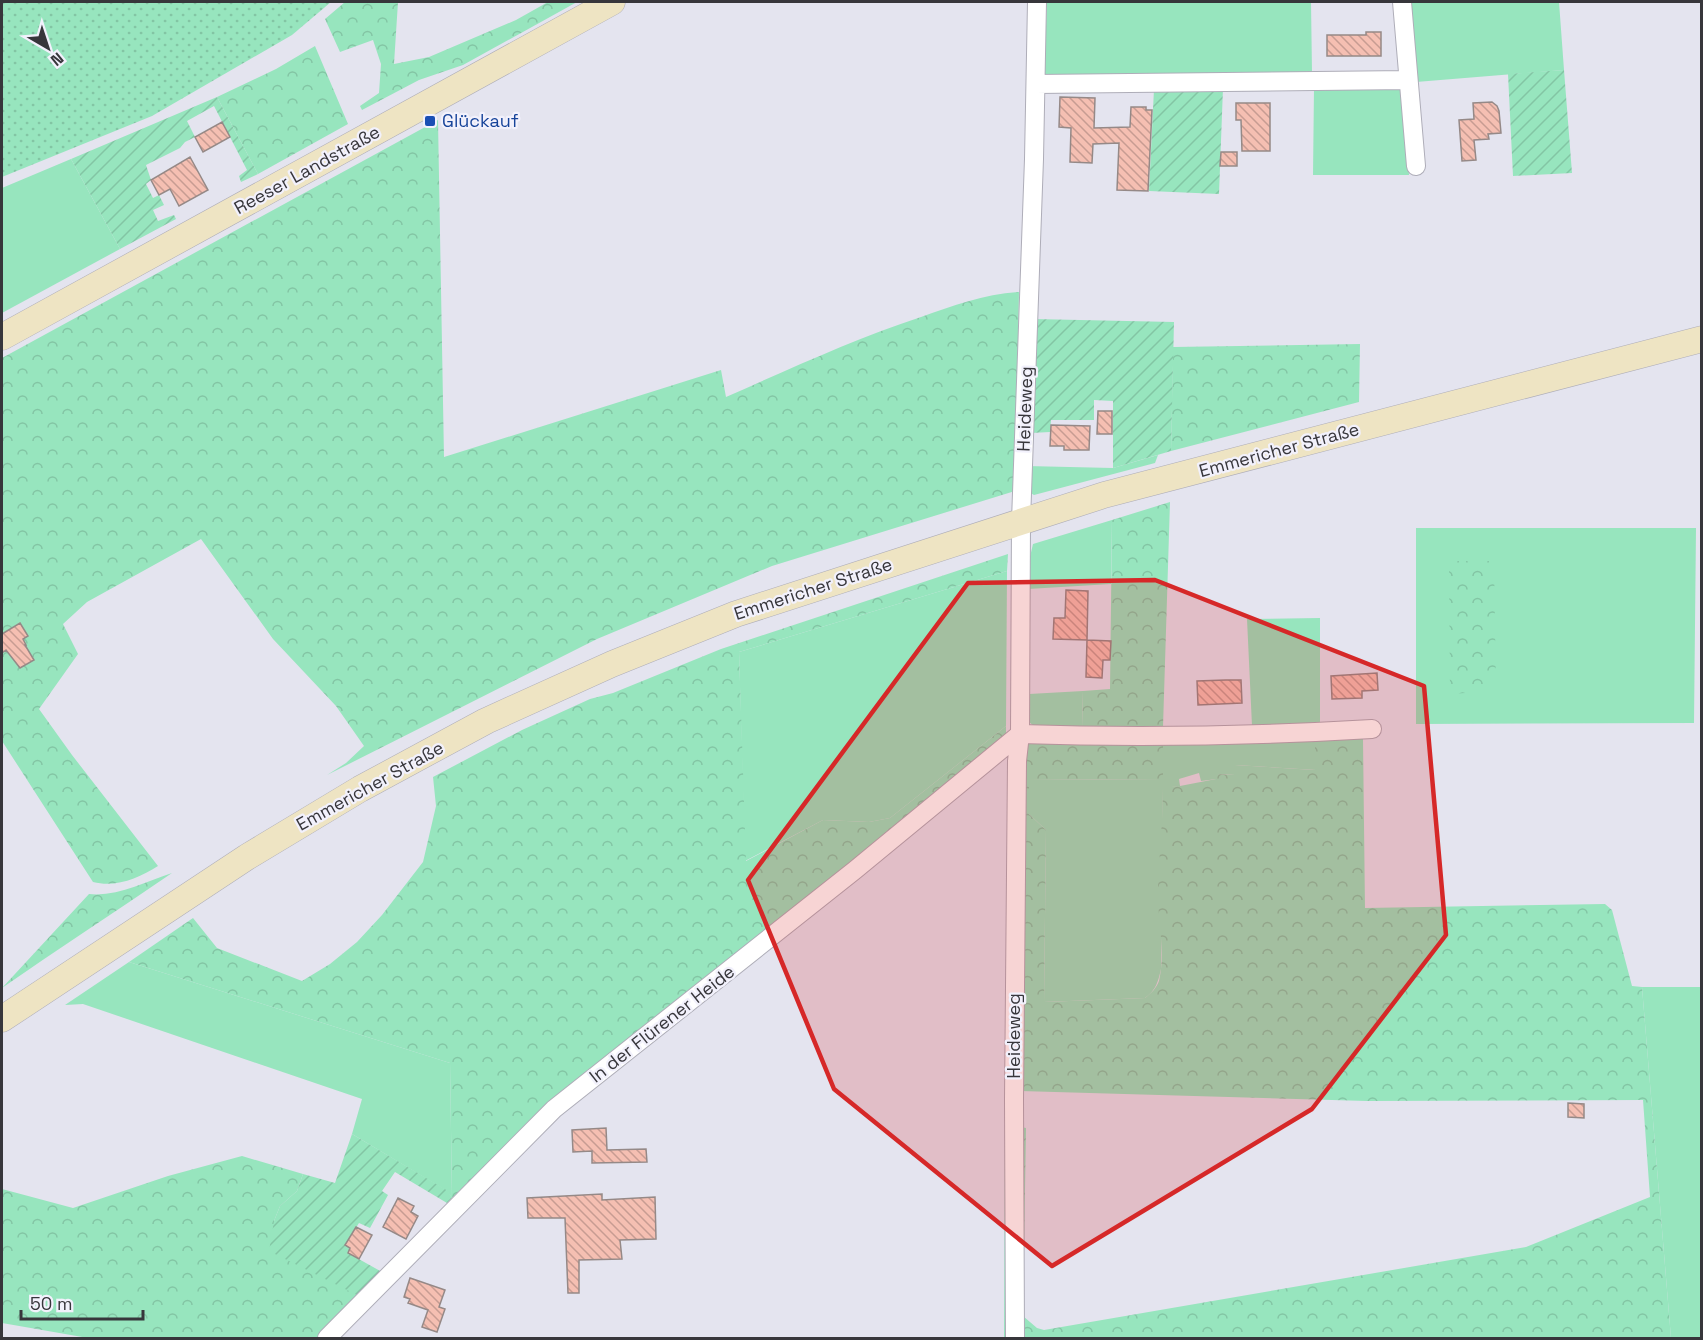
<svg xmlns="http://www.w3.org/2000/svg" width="1703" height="1340" font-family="'Space Grotesk',sans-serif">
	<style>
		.grass { fill: #97e5be }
		.forest { fill: url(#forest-crowns) }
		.park { fill: url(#park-dots) }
		.garden { fill: url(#garden-furrows) }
		.building { fill: url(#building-back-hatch); stroke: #958987; stroke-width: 1.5 }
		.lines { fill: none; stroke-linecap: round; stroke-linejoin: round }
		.street-casing { stroke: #aeadb8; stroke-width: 20 }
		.secondary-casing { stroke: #aeadb8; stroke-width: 27 }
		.street { stroke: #fff; stroke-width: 18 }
		.secondary { stroke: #eee4c3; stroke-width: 26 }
		.marked { fill: #d62828; fill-opacity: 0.2; stroke: #d62828; stroke-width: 4.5; stroke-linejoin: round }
		.transit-dot { fill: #1a4fb4; stroke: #f2f1fc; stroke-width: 2 }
		.labels { text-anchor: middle; stroke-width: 4.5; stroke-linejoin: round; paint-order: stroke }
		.transit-label { font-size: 18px; fill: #164399; stroke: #f2f1fc; text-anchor: start }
		.street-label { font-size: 18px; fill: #37363b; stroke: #f2f1fc }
	</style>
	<defs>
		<pattern id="forest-crowns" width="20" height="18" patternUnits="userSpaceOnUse" patternTransform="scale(1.5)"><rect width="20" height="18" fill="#97e5be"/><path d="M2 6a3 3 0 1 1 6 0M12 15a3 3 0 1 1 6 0" fill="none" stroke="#83c5a4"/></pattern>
		<pattern id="park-dots" width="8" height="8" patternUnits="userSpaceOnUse" patternTransform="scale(1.5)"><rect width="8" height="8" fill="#97e5be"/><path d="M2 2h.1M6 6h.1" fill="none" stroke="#83c5a4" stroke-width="1.8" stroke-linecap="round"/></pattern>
		<pattern id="garden-furrows" width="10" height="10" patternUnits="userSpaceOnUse" patternTransform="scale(1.5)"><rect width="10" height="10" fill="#97e5be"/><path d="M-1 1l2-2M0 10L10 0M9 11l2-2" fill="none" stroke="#83c5a4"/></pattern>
		<pattern id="building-back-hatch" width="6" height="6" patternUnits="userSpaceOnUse" patternTransform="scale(1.5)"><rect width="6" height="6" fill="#f5bfb2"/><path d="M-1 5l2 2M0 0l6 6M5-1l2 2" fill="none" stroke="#c79c92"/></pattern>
	</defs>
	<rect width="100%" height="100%" fill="#e4e4ef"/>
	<!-- grass -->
	<path class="grass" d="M 1047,2 L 1311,2 L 1312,73 L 1044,76 Z
		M 1410,2 L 1559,2 L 1564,70 L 1416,82 Z
		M 1398,87 L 1403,91 L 1409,175 L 1313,175 L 1314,88 Z
		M 71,159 L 120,249 L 2,313 L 2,188 Z
		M 1158,455 L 1155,463 L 1034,495 L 1029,492 L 1026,466 L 1113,468 Z
		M 1112,520 L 1111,584 L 1028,589 L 1029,561 L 1033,544 Z
		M 1416,528 L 1696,528 L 1694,723 L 1416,724 Z
		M 1007,571 L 1006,726 L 890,818 L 869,822 L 823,820 L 745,861 L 739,652 Z
		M 1320,618 L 1320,725 L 1252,726 L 1247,619 Z
		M 1083,691 L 1082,727 L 1035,727 L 1029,722 L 1029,694 Z
		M 1315,739 L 1316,770 L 1235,765 L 1235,775 L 1217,774 L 1217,779 L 1201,781 L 1199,773 L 1179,779 L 1180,786 L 1163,788 L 1161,969 C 1158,982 1156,990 1145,998 L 1044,1002 L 1046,830 L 1029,814 L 1029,780 L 1163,779 L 1163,742 Z
		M 129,962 L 450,1063 L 452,1198 L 447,1191 L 352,1134 L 362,1099 L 83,1004 L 65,1005 Z
		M 1642,987 L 1701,987 L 1701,1338 L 1671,1338 Z"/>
	<!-- forest -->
	<path class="forest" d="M 345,2 L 398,2 L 394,64 L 429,57 L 516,20 L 548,2 L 577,2 L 463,65 L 419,80 L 362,110 L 360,106 L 379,93 L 381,64 L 373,40 L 340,52 L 325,19 Z
		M 315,46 L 348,124 L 258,174 L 217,97 L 276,69 Z
		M 438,120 L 444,457 L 721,370 L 726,397 C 790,369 854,339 921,317 C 953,306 984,294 1019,292 L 1015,491 L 772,566 L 597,639 L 327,775 L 346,763 L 364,746 L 336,706 L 273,639 L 201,539 L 87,602 L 63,624 L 78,654 L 39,709 L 72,755 L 158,866 C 139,878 116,888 93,882 L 2,741 L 2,358 Z
		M 1360,344 L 1359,402 L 1171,451 L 1173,347 Z
		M 1170,502 L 1163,727 L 1082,727 L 1083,691 L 1110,689 L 1112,520 Z
		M 1008,554 L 1007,571 L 739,652 L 746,861 L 823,820 L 869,822 L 890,818 L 1006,726 L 1006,739 L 553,1099 L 452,1198 L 450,1063 L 129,962 L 193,918 L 217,948 L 302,981 L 330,964 L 357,942 L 382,915 L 423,862 L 436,806 L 433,777 L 522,730 L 590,699 L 613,693 L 721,649 Z
		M 1449,561 L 1494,561 L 1496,691 L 1450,694 Z
		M 1315,739 L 1363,739 L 1365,908 L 1605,904 L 1612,910 L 1632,986 L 1642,987 L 1671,1338 L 1004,1338 L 1005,1124 L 1026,1128 L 1023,1316 L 1037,1328 L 1044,1330 L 1526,1247 L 1650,1197 L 1643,1100 L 1367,1101 L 1020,1091 L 1023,747 L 1029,740 L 1163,742 L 1163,779 L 1029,780 L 1029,814 L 1046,830 L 1044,1002 L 1145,998 C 1151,993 1156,989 1159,981 C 1166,950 1157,919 1158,889 C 1159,855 1163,821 1163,787 L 1180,786 L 1216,779 L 1217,774 L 1234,775 L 1235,765 L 1315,770 Z
		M 172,873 C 115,912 58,949 2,988 L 89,894 C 117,897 145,882 172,873 Z
		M 242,1156 L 303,1174 L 297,1191 L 280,1206 L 274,1221 L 359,1296 L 317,1338 L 88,1338 L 2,1323 L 2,1189 L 73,1208 L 168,1176 Z"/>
	<!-- park -->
	<path class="park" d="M 2,2 L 331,2 L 292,35 L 152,116 L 2,177 Z"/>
	<!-- garden -->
	<path class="garden" d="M 1564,70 L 1572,173 L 1513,176 L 1508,74 Z
		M 1223,88 L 1219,194 L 1149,191 L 1154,89 Z
		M 217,97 L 258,174 L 241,182 L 239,176 L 247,170 L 214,106 L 187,121 L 195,137 L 185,142 L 180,148 L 146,165 L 151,180 L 146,184 L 153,198 L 159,195 L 164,205 L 153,210 L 158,221 L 174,215 L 176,219 L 120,249 L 71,159 Z
		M 1033,319 L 1174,322 L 1171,451 L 1113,468 L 1113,401 L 1094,400 L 1094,420 L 1051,420 L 1050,432 L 1031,433 Z
		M 352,1134 L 448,1191 L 452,1198 L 447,1203 L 395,1172 L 382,1191 L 388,1195 L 370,1228 L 359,1223 L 345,1245 L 350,1248 L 348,1253 L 382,1272 L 359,1296 L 269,1251 L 274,1221 L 280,1206 L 297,1191 L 303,1174 L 335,1183 Z"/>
	<!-- building -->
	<path class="building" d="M 1366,32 L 1381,32 L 1381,56 L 1327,56 L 1327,35 L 1366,35 Z
		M 1060,97 L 1095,98 L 1094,128 L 1130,127 L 1131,107 L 1146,107 L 1146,110 L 1152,110 L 1148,191 L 1117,190 L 1119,143 L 1093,144 L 1092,163 L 1070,162 L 1071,128 L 1059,127 Z
		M 1492,102 L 1497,106 L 1499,111 L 1501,133 L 1488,134 L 1489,139 L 1474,140 L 1476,160 L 1462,161 L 1459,120 L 1474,119 L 1473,103 Z
		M 1236,103 L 1270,103 L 1270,151 L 1242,151 L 1241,120 L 1236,120 Z
		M 222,122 L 230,137 L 203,152 L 195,137 Z
		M 1221,152 L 1237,152 L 1237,166 L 1220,166 Z
		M 190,157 L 208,190 L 179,206 L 170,189 L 159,195 L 151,180 Z
		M 1098,411 L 1112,411 L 1112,434 L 1097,434 Z
		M 1051,425 L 1090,426 L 1089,450 L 1064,450 L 1064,446 L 1050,446 Z
		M 1066,590 L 1088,591 L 1087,640 L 1053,639 L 1054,618 L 1065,618 Z
		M 20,623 L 28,636 L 23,639 L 26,645 L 25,645 L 34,660 L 20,668 L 6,650 L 2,653 L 2,634 Z
		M 1087,640 L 1111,641 L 1110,660 L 1103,660 L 1102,678 L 1086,677 Z
		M 1377,673 L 1378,690 L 1362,691 L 1362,698 L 1332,699 L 1331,676 Z
		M 1226,680 L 1241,680 L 1242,703 L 1198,705 L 1197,681 Z
		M 1568,1103 L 1584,1104 L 1584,1118 L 1568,1117 Z
		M 606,1128 L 607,1150 L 646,1149 L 647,1162 L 592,1163 L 592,1151 L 573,1152 L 572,1130 Z
		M 602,1194 L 602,1200 L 655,1197 L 656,1239 L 620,1240 L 622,1259 L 579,1260 L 579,1293 L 568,1293 L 565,1218 L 528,1218 L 527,1198 Z
		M 398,1198 L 414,1206 L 411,1212 L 418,1216 L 406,1239 L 383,1227 Z
		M 356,1227 L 372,1235 L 359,1259 L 348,1253 L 350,1248 L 345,1245 Z
		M 410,1278 L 445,1290 L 439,1307 L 445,1309 L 437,1332 L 422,1327 L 428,1310 L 408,1303 L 410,1299 L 404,1297 Z"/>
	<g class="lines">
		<!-- street casing -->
		<g class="street-casing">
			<path id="street" d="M 1402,2 L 1416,166
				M 1036,84 L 1408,80
				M 327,1338 L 554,1109 L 855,870 L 1020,734 C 1138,738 1254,736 1372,729
				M 1015,1338 L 1014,1100 L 1017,761 L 1020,734 L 1021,521 L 1034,159 L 1037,2"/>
		</g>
		<!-- secondary casing -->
		<g class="secondary-casing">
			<path id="secondary" d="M 2,337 L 612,2
				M 2,1019 L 247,857 L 360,789 L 486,721 L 612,664 L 736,614 L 1104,495 L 1702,339"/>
		</g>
		<!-- street -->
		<use href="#street" class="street"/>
		<!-- secondary -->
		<use href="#secondary" class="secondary"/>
	</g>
	<!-- marked area -->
	<path class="marked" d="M 1155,580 L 1424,686 L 1446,935 L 1312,1109 L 1052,1266 L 834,1089 L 748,880 L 968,583 Z"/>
	<!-- markers -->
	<rect class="transit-dot" x="424" y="115" width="12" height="12" rx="3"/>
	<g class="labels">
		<!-- transit labels -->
		<g class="transit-label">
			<text x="442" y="127">Glückauf</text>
		</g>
		<!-- street labels -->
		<g class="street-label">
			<text transform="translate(307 170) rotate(-29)" y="6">Reeser Landstraße</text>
			<text transform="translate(1025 409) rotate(-88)" y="6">Heideweg</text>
			<text transform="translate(1279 450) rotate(-15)" y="6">Emmericher Straße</text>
			<text transform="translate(813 589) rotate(-18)" y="6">Emmericher Straße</text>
			<text transform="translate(370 786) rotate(-29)" y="6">Emmericher Straße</text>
			<text transform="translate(662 1024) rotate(-38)" y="6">In der Flürener Heide</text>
			<text transform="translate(1014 1036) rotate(-90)" y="6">Heideweg</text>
		</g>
	</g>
	<!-- border -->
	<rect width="1703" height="1340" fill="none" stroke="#37363b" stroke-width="6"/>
	<!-- north arrow -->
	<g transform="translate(48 48) rotate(141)" stroke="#f2f1fc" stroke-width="4.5" paint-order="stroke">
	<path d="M0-4.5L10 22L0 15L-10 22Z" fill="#37363b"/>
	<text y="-9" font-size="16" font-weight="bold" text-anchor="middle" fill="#37363b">N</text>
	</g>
	<!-- scale -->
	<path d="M21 1310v9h122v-9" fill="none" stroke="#37363b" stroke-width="3"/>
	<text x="30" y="1310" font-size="18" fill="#37363b" stroke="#f2f1fc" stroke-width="4.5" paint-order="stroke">50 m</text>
</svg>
